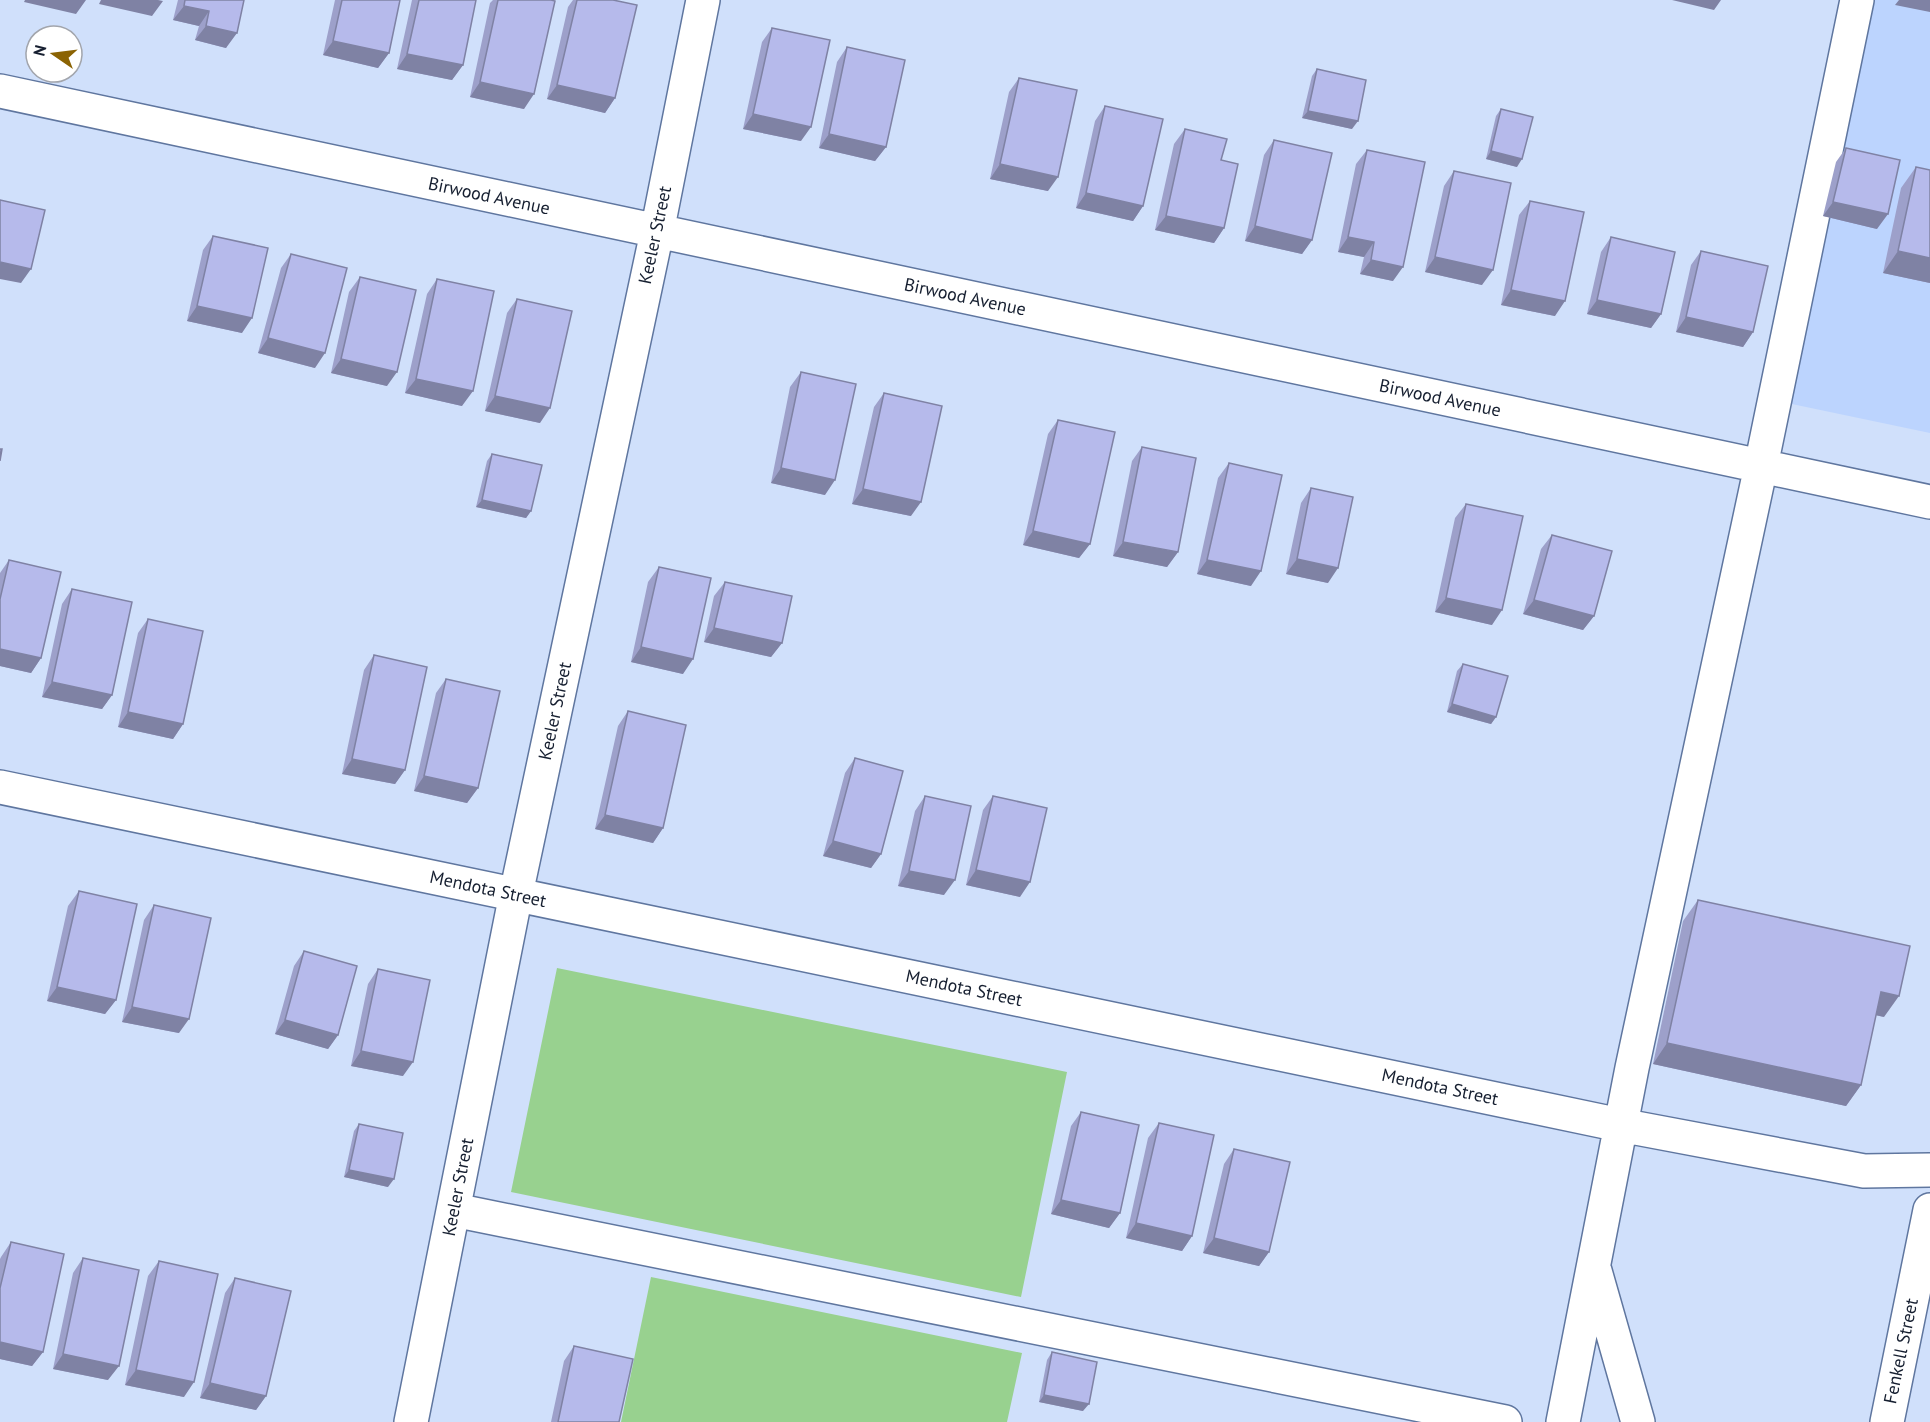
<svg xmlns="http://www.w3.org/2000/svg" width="1930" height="1422" font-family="'PT Sans',sans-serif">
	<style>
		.built { fill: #bcd4fe }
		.green { fill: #98d18f }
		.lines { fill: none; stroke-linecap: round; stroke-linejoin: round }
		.minor-casing { stroke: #5f769f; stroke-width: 36 }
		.minor { stroke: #fff; stroke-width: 33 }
		.wall { fill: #9da0ca }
		.shaded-wall { fill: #7f82a4 }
		.building { fill: #b6baeb; stroke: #7f82a4; stroke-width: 1.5 }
		.labels { text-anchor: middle; stroke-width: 4.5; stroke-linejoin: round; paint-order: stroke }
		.street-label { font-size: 18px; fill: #161f30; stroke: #fff }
	</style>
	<rect width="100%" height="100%" fill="#d0e0fb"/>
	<!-- built -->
	<path class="built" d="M 1870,0 L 1930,0 L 1930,433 L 1787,403 Z"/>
	<!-- green -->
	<path class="green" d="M 557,968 L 1067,1072 L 1021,1297 L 511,1192 Z
		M 651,1277 L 1022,1353 L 1007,1422 L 621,1422 Z"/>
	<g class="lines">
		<!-- minor casing -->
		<g class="minor-casing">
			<path id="minor" d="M 0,91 L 1930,502
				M 0,787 L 1620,1125 L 1864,1171 L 1930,1170
				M 454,1210 L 1505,1422
				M 1595,1271 L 1638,1422
				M 411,1422 L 516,894 L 657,232 L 703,0
				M 1563,1422 L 1632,1068 L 1761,466 L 1857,0
				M 1887,1422 L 1930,1210"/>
		</g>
		<!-- minor -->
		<use href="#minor" class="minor"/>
	</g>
	<!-- wall -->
	<path class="wall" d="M 178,0 L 244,0 L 226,48 L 195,40 L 199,26 L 173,20 Z
		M 335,0 L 400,0 L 389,53 L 378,68 L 323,55 Z
		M 412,0 L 476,0 L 463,65 L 452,80 L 397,69 Z
		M 493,0 L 551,0 L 524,109 L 470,97 L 490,3 Z
		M 573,0 L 613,0 L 615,98 L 605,113 L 547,99 L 568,7 Z
		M 772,28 L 801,141 L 743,129 L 762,42 Z
		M 847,47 L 886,147 L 875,161 L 819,148 L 837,62 Z
		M 1317,69 L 1352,129 L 1302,118 L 1312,76 Z
		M 1019,78 L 1048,191 L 990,179 L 1009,92 Z
		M 1105,106 L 1143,206 L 1133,221 L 1076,208 L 1095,121 Z
		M 1501,109 L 1517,167 L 1486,159 L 1496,116 Z
		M 1185,129 L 1221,160 L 1224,228 L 1214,243 L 1155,230 L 1174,144 Z
		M 1274,140 L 1312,240 L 1302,254 L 1245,241 L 1264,155 Z
		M 1846,148 L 1877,229 L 1823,216 L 1836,162 Z
		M 1367,150 L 1393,281 L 1360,274 L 1364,257 L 1338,252 L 1356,164 Z
		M 1916,167 L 1930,283 L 1883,273 L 1901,188 Z
		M 1454,171 L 1482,285 L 1425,272 L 1444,186 Z
		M 1530,201 L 1555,316 L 1501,305 L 1519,215 Z
		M 213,236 L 242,333 L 187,321 L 203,250 Z
		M 1611,237 L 1661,314 L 1651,328 L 1587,314 L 1601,252 Z
		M 1701,251 L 1753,332 L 1743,347 L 1676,332 L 1691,265 Z
		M 291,254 L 315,368 L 258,353 L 281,268 Z
		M 360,277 L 387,386 L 331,373 L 349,292 Z
		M 437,279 L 462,406 L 405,393 L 427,294 Z
		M 517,299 L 540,423 L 485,411 L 507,313 Z
		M 801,372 L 825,495 L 771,483 L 790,387 Z
		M 884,393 L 911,516 L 852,504 L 874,407 Z
		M 1058,420 L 1090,544 L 1079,558 L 1023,545 L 1048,434 Z
		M 1142,447 L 1178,552 L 1167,567 L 1113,556 L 1132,461 Z
		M 492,454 L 531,511 L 526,518 L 476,507 L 487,461 Z
		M 1229,463 L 1251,586 L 1197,574 L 1218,478 Z
		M 1311,488 L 1328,583 L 1286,574 L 1301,503 Z
		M 1466,504 L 1492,625 L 1435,612 L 1455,518 Z
		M 1552,535 L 1594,616 L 1583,630 L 1523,614 L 1541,549 Z
		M 9,560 L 41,658 L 31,673 L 0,666 L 0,573 Z
		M 659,567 L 683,674 L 631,662 L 648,582 Z
		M 725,582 L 782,643 L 771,657 L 704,642 L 714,596 Z
		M 72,589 L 112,695 L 102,709 L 42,697 L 62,604 Z
		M 148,619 L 183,724 L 173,739 L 118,727 L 138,633 Z
		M 374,655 L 405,770 L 395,784 L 342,774 L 364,670 Z
		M 1463,664 L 1496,717 L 1491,724 L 1447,712 L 1457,671 Z
		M 446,679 L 478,788 L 467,803 L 414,791 L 436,693 Z
		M 628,711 L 663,828 L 653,843 L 595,829 L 618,726 Z
		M 855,758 L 881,854 L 871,868 L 823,856 L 845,773 Z
		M 925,796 L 944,895 L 898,886 L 915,811 Z
		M 993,796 L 1020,897 L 966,885 L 983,810 Z
		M 79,891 L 116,1000 L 105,1014 L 47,1001 L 68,906 Z
		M 1698,900 L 1884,1017 L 1876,1015 L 1861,1085 L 1846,1106 L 1653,1064 L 1683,921 Z
		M 154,905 L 179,1033 L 122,1022 L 144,920 Z
		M 304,951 L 338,1035 L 328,1049 L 275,1034 L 294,966 Z
		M 378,969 L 403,1076 L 351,1066 L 368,984 Z
		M 1081,1112 L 1120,1213 L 1109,1228 L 1051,1214 L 1071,1126 Z
		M 1159,1123 L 1192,1236 L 1182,1251 L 1126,1238 L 1148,1138 Z
		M 359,1124 L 388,1187 L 344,1177 L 354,1131 Z
		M 1234,1149 L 1269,1252 L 1259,1266 L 1203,1253 L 1224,1164 Z
		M 11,1242 L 43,1352 L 32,1366 L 0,1359 L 0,1259 L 1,1257 Z
		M 83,1258 L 108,1380 L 53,1369 L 73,1273 Z
		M 159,1261 L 184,1397 L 125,1385 L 148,1276 Z
		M 235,1278 L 266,1396 L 256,1410 L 200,1398 L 225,1293 Z
		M 574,1346 L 619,1422 L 551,1422 L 564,1361 Z
		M 1052,1352 L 1083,1411 L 1039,1402 L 1047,1360 Z"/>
	<!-- shaded-wall -->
	<path class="shaded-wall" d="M 25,0 L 86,0 L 76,14 L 24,2 Z
		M 101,0 L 158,0 L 163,1 L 152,16 L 99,4 Z
		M 1672,0 L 1721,0 L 1714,10 Z
		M 1899,0 L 1930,0 L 1930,12 L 1895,5 Z
		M 184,6 L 209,11 L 199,26 L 173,20 Z
		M 206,26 L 237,33 L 226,48 L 195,40 Z
		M 333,41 L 389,53 L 378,68 L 323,55 Z
		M 407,54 L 463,65 L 452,80 L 397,69 Z
		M 480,82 L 534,94 L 524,109 L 470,97 Z
		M 557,85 L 615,98 L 605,113 L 547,99 Z
		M 1308,111 L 1358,121 L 1352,129 L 1302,118 Z
		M 753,114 L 811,127 L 801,141 L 743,129 Z
		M 829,134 L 886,147 L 875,161 L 819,148 Z
		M 1491,151 L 1522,159 L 1517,167 L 1486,159 Z
		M 1000,164 L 1058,177 L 1048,191 L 990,179 Z
		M 1086,193 L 1143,206 L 1133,221 L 1076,208 Z
		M 1833,202 L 1888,214 L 1877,229 L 1823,216 Z
		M 1166,216 L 1224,228 L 1214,243 L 1155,230 Z
		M 1255,226 L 1312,240 L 1302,254 L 1245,241 Z
		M 1348,237 L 1374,242 L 1364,257 L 1338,252 Z
		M 1898,251 L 1930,258 L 1930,283 L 1883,273 Z
		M 1435,257 L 1493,270 L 1482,285 L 1425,272 Z
		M 1371,260 L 1403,267 L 1393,281 L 1360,274 Z
		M 0,262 L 31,269 L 21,283 L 0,279 Z
		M 1511,290 L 1565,301 L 1555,316 L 1501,305 Z
		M 1597,300 L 1661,314 L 1651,328 L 1587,314 Z
		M 197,306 L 252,318 L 242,333 L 187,321 Z
		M 1686,317 L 1753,332 L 1743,347 L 1676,332 Z
		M 268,338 L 325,353 L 315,368 L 258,353 Z
		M 341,359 L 397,372 L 387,386 L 331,373 Z
		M 416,379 L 473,391 L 462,406 L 405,393 Z
		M 495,396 L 550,408 L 540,423 L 485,411 Z
		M 781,468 L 835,480 L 825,495 L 771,483 Z
		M 863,489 L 921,502 L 911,516 L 852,504 Z
		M 482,500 L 531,511 L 526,518 L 476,507 Z
		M 1033,531 L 1090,544 L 1079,558 L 1023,545 Z
		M 1123,542 L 1178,552 L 1167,567 L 1113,556 Z
		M 1297,559 L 1338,568 L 1328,583 L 1286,574 Z
		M 1207,560 L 1261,571 L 1251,586 L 1197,574 Z
		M 1446,598 L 1502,610 L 1492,625 L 1435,612 Z
		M 1534,600 L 1594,616 L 1583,630 L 1523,614 Z
		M 714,628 L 782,643 L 771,657 L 704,642 Z
		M 641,647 L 693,659 L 683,674 L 631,662 Z
		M 0,649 L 41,658 L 31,673 L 0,666 Z
		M 52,682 L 112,695 L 102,709 L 42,697 Z
		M 1452,704 L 1496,717 L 1491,724 L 1447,712 Z
		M 128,712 L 183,724 L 173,739 L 118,727 Z
		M 352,759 L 405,770 L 395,784 L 342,774 Z
		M 424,776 L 478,788 L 467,803 L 414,791 Z
		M 605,815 L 663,828 L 653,843 L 595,829 Z
		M 833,841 L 881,854 L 871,868 L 823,856 Z
		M 976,870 L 1030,882 L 1020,897 L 966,885 Z
		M 909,871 L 955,880 L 944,895 L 898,886 Z
		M 57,987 L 116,1000 L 105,1014 L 47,1001 Z
		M 1881,992 L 1899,996 L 1884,1017 L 1866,1013 Z
		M 132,1007 L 189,1019 L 179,1033 L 122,1022 Z
		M 285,1020 L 338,1035 L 328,1049 L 275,1034 Z
		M 1667,1043 L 1861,1085 L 1846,1106 L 1653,1064 Z
		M 361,1051 L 413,1062 L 403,1076 L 351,1066 Z
		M 349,1170 L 394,1179 L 388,1187 L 344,1177 Z
		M 1061,1200 L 1120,1213 L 1109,1228 L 1051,1214 Z
		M 1136,1223 L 1192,1236 L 1182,1251 L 1126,1238 Z
		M 1214,1238 L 1269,1252 L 1259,1266 L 1203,1253 Z
		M 0,1342 L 43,1352 L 32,1366 L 0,1359 Z
		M 63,1354 L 119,1366 L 108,1380 L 53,1369 Z
		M 136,1370 L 194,1382 L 184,1397 L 125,1385 Z
		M 210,1383 L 266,1396 L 256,1410 L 200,1398 Z
		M 1044,1395 L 1089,1404 L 1083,1411 L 1039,1402 Z"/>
	<!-- building -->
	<path class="building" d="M 185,0 L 244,0 L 237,33 L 206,26 L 209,11 L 184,6 Z
		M 342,0 L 400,0 L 389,53 L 333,41 Z
		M 419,0 L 476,0 L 463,65 L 407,54 Z
		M 498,0 L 551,0 L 555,1 L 534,94 L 480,82 Z
		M 577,0 L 613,0 L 637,5 L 615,98 L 557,85 Z
		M 772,28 L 830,40 L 811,127 L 753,114 Z
		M 847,47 L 905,60 L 886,147 L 829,134 Z
		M 1317,69 L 1366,80 L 1358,121 L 1308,111 Z
		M 1019,78 L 1077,90 L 1058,177 L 1000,164 Z
		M 1105,106 L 1163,119 L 1143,206 L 1086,193 Z
		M 1501,109 L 1533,117 L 1522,159 L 1491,151 Z
		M 1185,129 L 1227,139 L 1221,160 L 1238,164 L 1224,228 L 1166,216 Z
		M 1274,140 L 1332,153 L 1312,240 L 1255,226 Z
		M 1846,148 L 1900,160 L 1888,214 L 1833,202 Z
		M 1367,150 L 1425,162 L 1403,267 L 1371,260 L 1374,242 L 1348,237 Z
		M 1916,167 L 1930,170 L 1930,258 L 1898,251 Z
		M 1454,171 L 1511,183 L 1493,270 L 1435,257 Z
		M 0,200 L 45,210 L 31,269 L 0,262 Z
		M 1530,201 L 1584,212 L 1565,301 L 1511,290 Z
		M 213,236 L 268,248 L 252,318 L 197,306 Z
		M 1611,237 L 1675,252 L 1661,314 L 1597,300 Z
		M 1701,251 L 1768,266 L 1753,332 L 1686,317 Z
		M 291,254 L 347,268 L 325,353 L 268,338 Z
		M 360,277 L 416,290 L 397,372 L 341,359 Z
		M 437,279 L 494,291 L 473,391 L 416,379 Z
		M 517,299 L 572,311 L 550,408 L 495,396 Z
		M 801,372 L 856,384 L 835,480 L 781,468 Z
		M 884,393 L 942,406 L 921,502 L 863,489 Z
		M 1058,420 L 1115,432 L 1090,544 L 1033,531 Z
		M 1142,447 L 1196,458 L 1178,552 L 1123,542 Z
		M 0,449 L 2,449 L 0,461 Z
		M 492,454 L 542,465 L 531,511 L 482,500 Z
		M 1229,463 L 1282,475 L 1261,571 L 1207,560 Z
		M 1311,488 L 1353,497 L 1338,568 L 1297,559 Z
		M 1466,504 L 1523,516 L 1502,610 L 1446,598 Z
		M 1552,535 L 1612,551 L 1594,616 L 1534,600 Z
		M 9,560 L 61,572 L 41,658 L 0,649 L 0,599 Z
		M 659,567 L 711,578 L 693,659 L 641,647 Z
		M 725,582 L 792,596 L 782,643 L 714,628 Z
		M 72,589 L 132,602 L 112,695 L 52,682 Z
		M 148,619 L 203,631 L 183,724 L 128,712 Z
		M 374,655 L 427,667 L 405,770 L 352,759 Z
		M 1463,664 L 1508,676 L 1496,717 L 1452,704 Z
		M 446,679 L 500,691 L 478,788 L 424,776 Z
		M 628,711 L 686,725 L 663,828 L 605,815 Z
		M 855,758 L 903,771 L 881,854 L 833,841 Z
		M 925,796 L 971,806 L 955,880 L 909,871 Z
		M 993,796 L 1047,808 L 1030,882 L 976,870 Z
		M 79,891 L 137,904 L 116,1000 L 57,987 Z
		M 1698,900 L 1910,946 L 1899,996 L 1881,992 L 1861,1085 L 1667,1043 Z
		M 154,905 L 211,918 L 189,1019 L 132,1007 Z
		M 304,951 L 357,966 L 338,1035 L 285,1020 Z
		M 378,969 L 430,980 L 413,1062 L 361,1051 Z
		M 1081,1112 L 1139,1125 L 1120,1213 L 1061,1200 Z
		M 1159,1123 L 1214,1135 L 1192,1236 L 1136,1223 Z
		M 359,1124 L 403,1133 L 394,1179 L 349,1170 Z
		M 1234,1149 L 1290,1162 L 1269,1252 L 1214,1238 Z
		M 11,1242 L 64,1254 L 43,1352 L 0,1342 L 0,1288 Z
		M 83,1258 L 139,1270 L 119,1366 L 63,1354 Z
		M 159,1261 L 218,1274 L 194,1382 L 136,1370 Z
		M 235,1278 L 291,1291 L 266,1396 L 210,1383 Z
		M 574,1346 L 633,1359 L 619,1422 L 558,1422 Z
		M 1052,1352 L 1097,1362 L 1089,1404 L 1044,1395 Z"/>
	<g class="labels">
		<!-- street labels -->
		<g class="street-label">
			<text transform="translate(489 196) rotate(12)" y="6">Birwood Avenue</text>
			<text transform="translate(655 235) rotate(-78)" y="6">Keeler Street</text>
			<text transform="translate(965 297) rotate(12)" y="6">Birwood Avenue</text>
			<text transform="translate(1440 398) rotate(12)" y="6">Birwood Avenue</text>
			<text transform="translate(555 711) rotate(-78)" y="6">Keeler Street</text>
			<text transform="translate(488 889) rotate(12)" y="6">Mendota Street</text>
			<text transform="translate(964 988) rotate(12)" y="6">Mendota Street</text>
			<text transform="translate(1440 1087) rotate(12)" y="6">Mendota Street</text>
			<text transform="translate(458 1187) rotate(-79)" y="6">Keeler Street</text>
			<text transform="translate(1901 1351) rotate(-78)" y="6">Fenkell Street</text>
		</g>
	</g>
	<!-- north arrow -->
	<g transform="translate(54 54) rotate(284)"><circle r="28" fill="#ffffff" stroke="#a2a5ac" stroke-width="1.5"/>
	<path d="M0-4.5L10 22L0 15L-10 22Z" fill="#8b6303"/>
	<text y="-9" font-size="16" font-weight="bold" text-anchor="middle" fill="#161f30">N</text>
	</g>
</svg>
